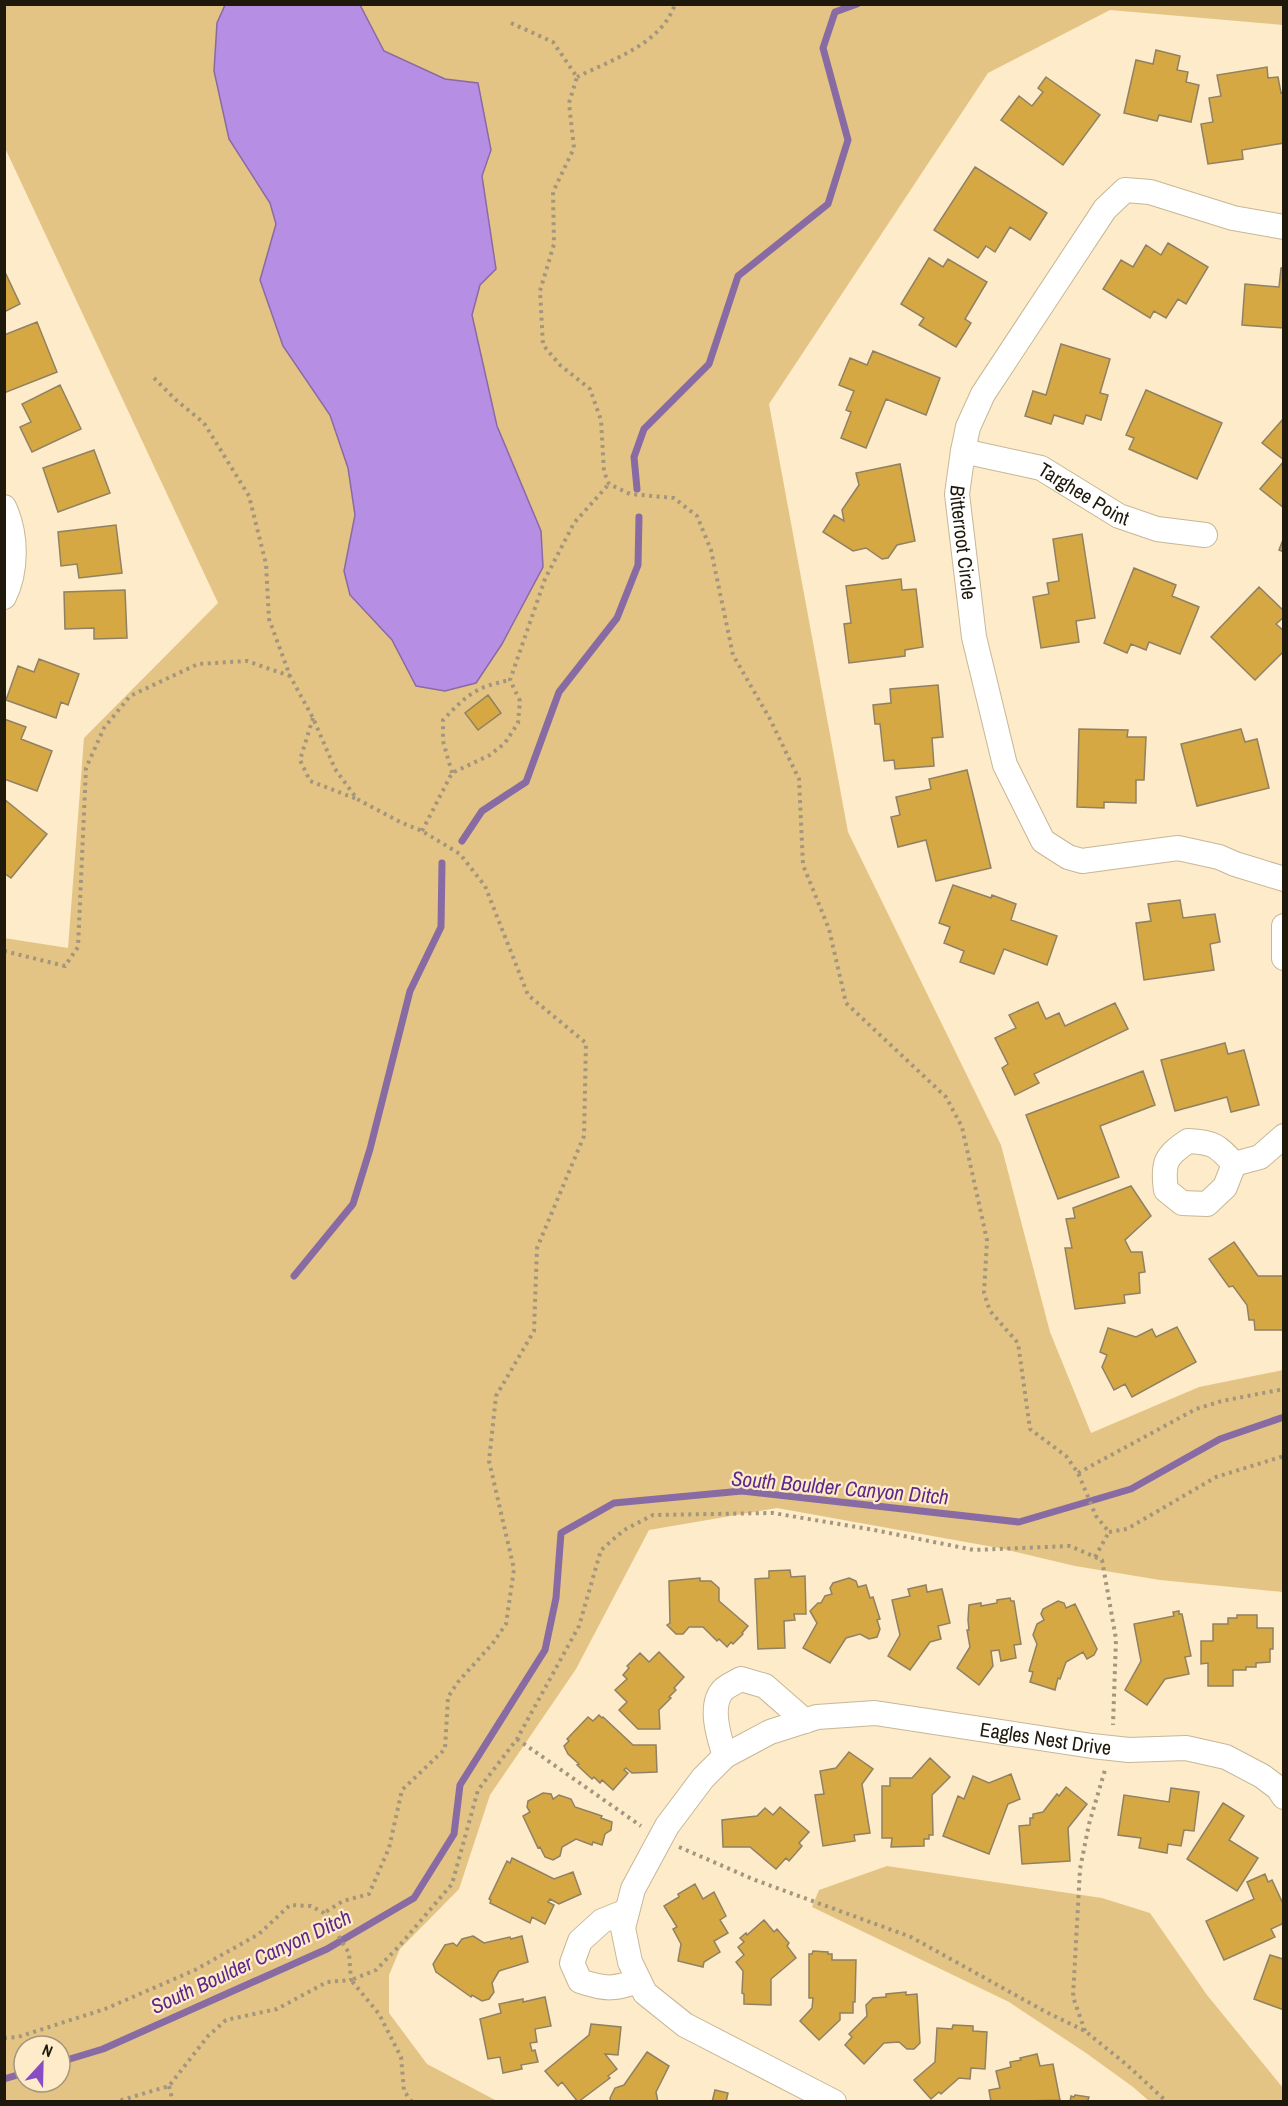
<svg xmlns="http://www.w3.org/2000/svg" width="1288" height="2106" font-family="'Archivo Narrow',sans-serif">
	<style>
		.green { fill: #e4c484; fill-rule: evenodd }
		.water { fill: #b68ee4; stroke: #896ba3; stroke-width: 1.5 }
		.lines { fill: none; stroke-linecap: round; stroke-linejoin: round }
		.stream { stroke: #896ba3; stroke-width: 7 }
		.building { fill: #d5a844; stroke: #908162; stroke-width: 1.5 }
		.minor-casing { stroke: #c7b796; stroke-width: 26 }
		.path { stroke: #a3967d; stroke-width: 4; stroke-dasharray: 3 4.5; stroke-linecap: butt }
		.minor { stroke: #fff; stroke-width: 24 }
		.labels { text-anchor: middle; stroke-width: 4.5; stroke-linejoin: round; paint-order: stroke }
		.street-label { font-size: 20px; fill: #1f190c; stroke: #fdebc9 }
		.water-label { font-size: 21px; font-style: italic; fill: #5d288b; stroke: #fdebc9 }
	</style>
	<rect width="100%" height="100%" fill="#fdebc9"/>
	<!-- green -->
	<path class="green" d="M 5,5 L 1283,5 L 1283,25 L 1110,10 L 988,73 L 769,404 L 848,832 L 1001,1145 L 1050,1332 L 1091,1433 L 1199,1387 L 1283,1370 L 1283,1592 L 1160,1580 L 1075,1566 L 999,1548 L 777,1508 L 649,1530 L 576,1669 L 490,1795 L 459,1889 L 400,1949 L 389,1975 L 389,2013 L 427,2064 L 497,2101 L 5,2101 L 4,938 L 68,948 L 84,738 L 218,603 L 5,148 ZM 24,2046 L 60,2046 L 60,2082 L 24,2082 Z
		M 887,1866 L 1102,1898 L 1150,1913 L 1207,1995 L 1283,2088 L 1283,2101 L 1149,2101 L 1133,2087 L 1086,2053 L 1009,2002 L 812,1907 L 819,1890 Z"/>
	<!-- water -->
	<path class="water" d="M 225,5 L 360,5 L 384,51 L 445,79 L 478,83 L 491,150 L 482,176 L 496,269 L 480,285 L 472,315 L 497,426 L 541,531 L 543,567 L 502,644 L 476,683 L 445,691 L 416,686 L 392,640 L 350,595 L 344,571 L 355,515 L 348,468 L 330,415 L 283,346 L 260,280 L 276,224 L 270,203 L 229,139 L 214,71 L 217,23 Z"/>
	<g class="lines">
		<!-- stream -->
		<path class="stream" d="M 637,489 L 634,457 L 644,429 L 709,364 L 738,276 L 828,204 L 848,140 L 823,48 L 835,12 L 857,4
			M 462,841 L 482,811 L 526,782 L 559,692 L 617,618 L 638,565 L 639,517
			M 294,1276 L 353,1204 L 370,1149 L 410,991 L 441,927 L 442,863
			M 60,2062 L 103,2049 L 327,1949 L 414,1898 L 454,1834 L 460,1785 L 545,1650 L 556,1598 L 561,1533 L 614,1503 L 742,1491 L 1019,1522 L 1131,1489 L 1220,1439 L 1284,1417
			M 4,2079 L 24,2073"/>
	</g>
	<!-- building -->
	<path class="building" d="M 1156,50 L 1180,56 L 1177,70 L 1188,72 L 1186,82 L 1199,85 L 1191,122 L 1159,115 L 1157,121 L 1124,113 L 1136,60 L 1153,64 Z
		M 1267,67 L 1268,78 L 1278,77 L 1281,93 L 1284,92 L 1284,143 L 1242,150 L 1243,159 L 1208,164 L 1201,124 L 1213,122 L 1209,98 L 1221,96 L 1217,75 Z
		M 1046,77 L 1100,115 L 1063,165 L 1001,120 L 1019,96 L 1032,106 L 1043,92 L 1038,88 Z
		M 975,167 L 1047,213 L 1030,240 L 1010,227 L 995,252 L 986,246 L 978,258 L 934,230 Z
		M 1168,243 L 1208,267 L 1186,304 L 1178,299 L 1166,318 L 1154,311 L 1150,318 L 1103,289 L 1121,260 L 1133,267 L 1146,245 L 1161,255 Z
		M 929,258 L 943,267 L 948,259 L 987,282 L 965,319 L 971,323 L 956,347 L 919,325 L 924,318 L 901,304 Z
		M 1281,268 L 1284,268 L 1284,328 L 1242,325 L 1245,284 L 1279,287 Z
		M 4,270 L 20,304 L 4,312 Z
		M 37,322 L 57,372 L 4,393 L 4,335 Z
		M 1061,344 L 1110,359 L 1100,393 L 1108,395 L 1101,420 L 1086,415 L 1083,424 L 1054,415 L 1051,424 L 1025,416 L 1033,391 L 1046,395 Z
		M 873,351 L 940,378 L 926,415 L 886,399 L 866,448 L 841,438 L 851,412 L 846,410 L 854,391 L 839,385 L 850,358 L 867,365 Z
		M 60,385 L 81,429 L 32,452 L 20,427 L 31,422 L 22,404 Z
		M 1146,390 L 1222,423 L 1197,479 L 1129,449 L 1134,438 L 1126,435 Z
		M 1284,418 L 1284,460 L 1262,443 Z
		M 94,450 L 110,493 L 58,512 L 43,468 Z
		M 1284,461 L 1284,508 L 1260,489 Z
		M 900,464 L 915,541 L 897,545 L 888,558 L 882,559 L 866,548 L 853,551 L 823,532 L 834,515 L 844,521 L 842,510 L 859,485 L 856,473 Z
		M 116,525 L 122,573 L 79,578 L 77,564 L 61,566 L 58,532 Z
		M 1082,534 L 1095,618 L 1076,621 L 1079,642 L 1041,648 L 1033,597 L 1049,594 L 1047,583 L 1059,581 L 1053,539 Z
		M 1284,537 L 1284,552 L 1279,550 Z
		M 1134,568 L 1176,585 L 1172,596 L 1199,607 L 1180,654 L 1149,642 L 1146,650 L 1131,644 L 1127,653 L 1104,643 Z
		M 901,579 L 902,590 L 916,589 L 923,647 L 905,650 L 905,656 L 849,663 L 844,624 L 851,623 L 846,586 Z
		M 1259,587 L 1284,611 L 1284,617 L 1276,624 L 1284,631 L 1284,651 L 1255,680 L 1211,637 Z
		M 125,590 L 127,638 L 94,639 L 94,628 L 65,629 L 64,592 Z
		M 39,659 L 79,674 L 68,705 L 61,702 L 56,718 L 6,700 L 18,666 L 34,672 Z
		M 938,685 L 943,737 L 932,738 L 934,766 L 895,769 L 894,760 L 884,761 L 880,724 L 875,724 L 873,705 L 891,703 L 890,689 Z
		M 488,695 L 501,713 L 478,730 L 465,713 Z
		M 4,719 L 26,727 L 21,739 L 52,751 L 37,791 L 4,779 Z
		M 1079,729 L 1128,730 L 1127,737 L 1146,737 L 1144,780 L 1136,780 L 1136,803 L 1104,802 L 1104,808 L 1077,807 Z
		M 1241,729 L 1245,742 L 1257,739 L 1269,788 L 1197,806 L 1181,744 Z
		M 967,770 L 991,868 L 936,881 L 926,840 L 898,847 L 891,817 L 900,815 L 896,797 L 931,789 L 929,779 Z
		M 4,799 L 47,834 L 11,878 L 4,873 Z
		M 953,885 L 991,898 L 992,895 L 1016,904 L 1011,920 L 1057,936 L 1047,965 L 1004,949 L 994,974 L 960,962 L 964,951 L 944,943 L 950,927 L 939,923 Z
		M 1180,900 L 1183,918 L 1215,914 L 1220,942 L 1210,944 L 1214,970 L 1144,980 L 1136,923 L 1151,921 L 1148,904 Z
		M 1038,1002 L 1046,1019 L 1059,1013 L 1065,1026 L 1115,1003 L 1128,1029 L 1034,1074 L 1039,1083 L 1015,1095 L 1002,1068 L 1008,1064 L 995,1038 L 1016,1028 L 1009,1015 Z
		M 1225,1043 L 1228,1054 L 1244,1050 L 1259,1105 L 1231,1112 L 1227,1097 L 1175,1111 L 1161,1060 Z
		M 1143,1071 L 1155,1105 L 1100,1126 L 1119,1177 L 1058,1199 L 1026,1115 Z
		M 1131,1186 L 1151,1216 L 1125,1240 L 1131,1252 L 1142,1252 L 1145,1272 L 1139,1273 L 1140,1293 L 1124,1295 L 1125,1303 L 1075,1309 L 1065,1248 L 1072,1248 L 1066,1219 L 1075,1218 L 1073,1208 Z
		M 1234,1242 L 1258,1276 L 1284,1276 L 1284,1330 L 1255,1330 L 1254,1320 L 1249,1320 L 1247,1305 L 1233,1286 L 1229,1287 L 1209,1259 Z
		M 1177,1327 L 1196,1362 L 1132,1397 L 1125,1384 L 1114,1390 L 1102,1367 L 1107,1355 L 1100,1352 L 1108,1328 L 1136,1337 L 1152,1329 L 1156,1337 Z
		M 790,1570 L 791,1577 L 805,1576 L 806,1614 L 794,1614 L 795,1620 L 784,1621 L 785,1648 L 758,1649 L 755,1579 L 769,1578 L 769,1571 Z
		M 700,1578 L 700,1581 L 711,1581 L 719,1588 L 719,1601 L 748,1626 L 742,1633 L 743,1634 L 733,1644 L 731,1642 L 727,1647 L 719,1639 L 717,1641 L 703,1627 L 689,1627 L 683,1634 L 676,1634 L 667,1625 L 670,1623 L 669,1581 Z
		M 849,1578 L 856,1581 L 858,1587 L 866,1585 L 870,1598 L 873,1597 L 880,1619 L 877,1620 L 880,1629 L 877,1637 L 869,1639 L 860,1634 L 846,1638 L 830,1663 L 803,1648 L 817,1623 L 810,1611 L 818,1603 L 821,1603 L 825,1596 L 832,1594 L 830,1588 L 833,1583 Z
		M 926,1585 L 927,1592 L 942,1589 L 950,1623 L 938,1626 L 941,1639 L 930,1642 L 910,1670 L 888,1656 L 900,1635 L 892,1600 L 910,1596 L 908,1589 Z
		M 1010,1598 L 1011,1601 L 1014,1601 L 1021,1644 L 1014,1645 L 1016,1658 L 1001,1661 L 999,1650 L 991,1651 L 993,1666 L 979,1685 L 957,1668 L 970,1647 L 967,1630 L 969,1630 L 968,1620 L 969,1605 L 981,1603 L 981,1606 L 997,1603 L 997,1600 Z
		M 1058,1601 L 1064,1603 L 1066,1608 L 1075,1604 L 1097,1649 L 1094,1655 L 1087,1659 L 1083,1652 L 1066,1662 L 1060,1679 L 1058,1678 L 1055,1690 L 1030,1682 L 1033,1672 L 1029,1671 L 1037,1644 L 1033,1635 L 1037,1624 L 1044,1620 L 1041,1614 L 1043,1609 Z
		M 1179,1611 L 1179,1614 L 1182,1614 L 1191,1656 L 1185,1657 L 1189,1674 L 1165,1679 L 1147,1705 L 1125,1690 L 1141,1661 L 1134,1624 L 1174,1616 L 1173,1612 Z
		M 1237,1615 L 1257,1615 L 1257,1628 L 1273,1628 L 1273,1649 L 1270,1649 L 1270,1662 L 1256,1663 L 1256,1667 L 1246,1667 L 1246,1670 L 1233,1670 L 1233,1686 L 1208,1686 L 1208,1663 L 1201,1664 L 1201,1641 L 1213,1641 L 1213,1624 L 1228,1624 L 1228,1618 L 1237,1618 Z
		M 659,1652 L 684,1677 L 674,1688 L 676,1690 L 669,1697 L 671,1698 L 659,1710 L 660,1729 L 638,1729 L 619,1710 L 627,1702 L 615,1690 L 627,1679 L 623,1675 L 629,1668 L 627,1666 L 640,1653 L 649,1662 Z
		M 599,1715 L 602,1718 L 603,1717 L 633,1745 L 656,1745 L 657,1772 L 632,1773 L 626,1768 L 624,1770 L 628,1773 L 613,1790 L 602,1780 L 600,1783 L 594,1777 L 592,1779 L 577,1765 L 579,1764 L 568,1754 L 564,1746 L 569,1741 L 567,1739 L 588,1717 L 593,1721 Z
		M 849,1752 L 873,1769 L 862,1784 L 870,1833 L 854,1835 L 855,1841 L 823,1846 L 815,1795 L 824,1794 L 820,1771 L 836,1768 Z
		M 930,1758 L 950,1777 L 932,1795 L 933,1835 L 929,1835 L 929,1839 L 924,1839 L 924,1846 L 891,1847 L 892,1838 L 882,1838 L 882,1786 L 890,1786 L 890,1778 L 912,1778 Z
		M 1011,1774 L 1020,1799 L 1008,1804 L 989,1854 L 943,1836 L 958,1796 L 964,1799 L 973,1776 L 989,1783 Z
		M 1066,1787 L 1087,1804 L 1068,1828 L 1070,1861 L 1022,1864 L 1019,1826 L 1030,1825 L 1030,1818 L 1033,1818 L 1033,1814 L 1043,1812 L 1057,1794 L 1059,1796 Z
		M 1171,1788 L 1199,1792 L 1194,1831 L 1184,1830 L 1181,1846 L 1168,1844 L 1167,1853 L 1139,1848 L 1141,1838 L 1118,1835 L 1124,1795 L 1169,1802 Z
		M 543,1793 L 551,1794 L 553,1799 L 559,1795 L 571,1799 L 575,1807 L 602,1816 L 601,1818 L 612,1822 L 611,1830 L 605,1834 L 602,1845 L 593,1842 L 592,1845 L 576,1839 L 562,1847 L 560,1856 L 553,1860 L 545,1857 L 540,1847 L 538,1848 L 523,1816 L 530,1812 L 527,1807 L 528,1801 Z
		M 1223,1803 L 1244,1816 L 1229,1840 L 1258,1858 L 1237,1891 L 1187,1859 Z
		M 780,1807 L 809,1832 L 799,1843 L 802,1846 L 789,1861 L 786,1858 L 776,1869 L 750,1847 L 723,1847 L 722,1820 L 757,1816 L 765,1808 L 773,1815 Z
		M 512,1858 L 554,1879 L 573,1872 L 581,1894 L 559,1904 L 550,1899 L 548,1902 L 554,1905 L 545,1924 L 532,1917 L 530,1923 L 490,1903 L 491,1900 L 489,1899 L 507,1861 L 510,1863 Z
		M 1265,1874 L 1268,1882 L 1272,1880 L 1284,1906 L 1284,1923 L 1271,1929 L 1275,1937 L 1224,1960 L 1206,1921 L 1254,1899 L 1247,1882 Z
		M 695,1884 L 703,1899 L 714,1892 L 726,1916 L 720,1920 L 728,1933 L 714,1941 L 720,1952 L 704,1962 L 703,1967 L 678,1961 L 681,1944 L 673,1929 L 677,1927 L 664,1906 L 679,1897 L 678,1894 Z
		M 764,1920 L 774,1932 L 777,1929 L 789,1943 L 787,1946 L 796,1958 L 771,1979 L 771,2005 L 744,2004 L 744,1994 L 742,1993 L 743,1971 L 736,1962 L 744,1955 L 738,1947 L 744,1942 L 740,1938 L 746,1933 L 747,1935 Z
		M 473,1936 L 484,1943 L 510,1937 L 511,1939 L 522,1936 L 528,1962 L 499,1971 L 492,1983 L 494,1992 L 489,1999 L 482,2001 L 472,1995 L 471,1997 L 436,1972 L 433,1964 L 445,1945 L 453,1943 L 457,1946 L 462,1939 Z
		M 813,1951 L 828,1952 L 828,1954 L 832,1954 L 832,1960 L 856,1960 L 855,2002 L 853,2002 L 853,2013 L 840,2013 L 840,2020 L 819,2040 L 800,2021 L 812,2008 L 813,1998 L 809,1998 L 809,1954 L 812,1954 Z
		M 1270,1955 L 1283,1959 L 1284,1957 L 1284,2010 L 1254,1999 Z
		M 906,1992 L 906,1995 L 917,1994 L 920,2043 L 914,2049 L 907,2049 L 899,2042 L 884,2043 L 864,2064 L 845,2045 L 852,2037 L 849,2034 L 867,2016 L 866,2005 L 873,1998 L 886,1997 L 886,1994 Z
		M 545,1997 L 551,2026 L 535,2029 L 537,2042 L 530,2043 L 532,2051 L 535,2050 L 538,2062 L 521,2065 L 522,2069 L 503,2073 L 500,2057 L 488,2059 L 480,2019 L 501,2013 L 499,2004 L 523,1999 L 523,2002 Z
		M 591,2024 L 621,2027 L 618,2055 L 605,2054 L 617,2069 L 608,2076 L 610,2078 L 578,2102 L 562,2082 L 558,2086 L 545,2071 L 589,2035 Z
		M 953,2025 L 973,2026 L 973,2031 L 987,2032 L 985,2069 L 971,2068 L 970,2079 L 959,2078 L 941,2094 L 939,2092 L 931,2099 L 914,2080 L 935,2062 L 937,2028 L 952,2029 Z
		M 647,2052 L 669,2066 L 656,2092 L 658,2102 L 611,2102 L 610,2098 L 615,2088 L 624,2085 Z
		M 1037,2054 L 1040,2066 L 1053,2064 L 1060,2100 L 991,2102 L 989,2090 L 1000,2088 L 996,2071 L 1011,2067 L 1010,2062 L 1021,2060 L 1020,2058 Z
		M 715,2090 L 728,2093 L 726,2102 L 712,2102 Z
		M 1075,2095 L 1089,2097 L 1088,2100 L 1091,2102 L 1070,2102 L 1071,2096 L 1074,2097 Z"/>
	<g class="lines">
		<!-- minor casing -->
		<g class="minor-casing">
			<g id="minor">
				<path id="s1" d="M 1284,227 L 1233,218 L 1150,192 L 1125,190 L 1105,209 L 983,394 L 968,427 L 963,451 L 957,494 L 974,637 L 1005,765 L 1043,841 L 1068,857 L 1082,861 L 1178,848 L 1219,857 L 1235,864 L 1284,879"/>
				<path id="s2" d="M 963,451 L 1041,468 L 1119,516 L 1157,529 L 1205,535"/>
				<path d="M 4,507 C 17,534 17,571 4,597"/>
				<path d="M 1284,926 L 1284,958"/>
				<path d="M 1188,1141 C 1214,1142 1218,1146 1234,1164 L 1225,1187 L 1207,1204 L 1182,1203 L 1166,1190 C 1162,1162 1166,1156 1188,1141 Z"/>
				<path d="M 1234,1164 L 1260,1157 L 1284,1136"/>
				<path d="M 725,1756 C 719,1738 708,1704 724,1689 C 729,1685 736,1682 741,1679 L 765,1686 L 805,1721"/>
				<path d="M 627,1911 L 602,1921 L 580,1941 L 572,1963 L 580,1981 C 606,1990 614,1989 639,1981"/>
				<path id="s3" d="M 834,2102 L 685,2025 L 645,1993 L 630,1962 L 623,1928 L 633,1889 L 667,1826 L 703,1778 L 725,1756 L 770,1732 L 817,1717 L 875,1713 L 1092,1746 L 1129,1750 L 1186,1748 L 1226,1757 L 1262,1776 L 1278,1788 L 1284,1797"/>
			</g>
		</g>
		<!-- path -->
		<path class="path" d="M 511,23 L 553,42 L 577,77 L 569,103 L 574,148 L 553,192 L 554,244 L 540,291 L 543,345 L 560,365 L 590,389 L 601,420 L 604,472 L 609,484 L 630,494 L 674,498 L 697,516 L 711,550 L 733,655 L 770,719 L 799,779 L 803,865 L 829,929 L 846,1003 L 946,1097 L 962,1127 L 987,1240 L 984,1293 L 990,1311 L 1018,1343 L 1030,1429 L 1066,1456 L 1078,1473 L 1096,1516 L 1109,1532
			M 577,77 C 611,60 662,44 675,4
			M 154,378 L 176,400 L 204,423 L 249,496 L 266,564 L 269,619 L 290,676 L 313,718 L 335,769 L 357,799 L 400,822 L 422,831 L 460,854 L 485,886 L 528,995 L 586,1043 L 584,1136 L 537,1248 L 534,1331 L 496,1396 L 489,1461 L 514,1569 L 506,1624 L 493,1643 L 458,1682 L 448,1697 L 445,1749 L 402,1790 L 389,1848 L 369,1894 L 343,1901 L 324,1913
			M 313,718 L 300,760 L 310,781 L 357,799
			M 452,773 L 443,741 L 443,720 C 467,695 475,687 510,680
			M 422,831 L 452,773 L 490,755 L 505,743 L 518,723 L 520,701 L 510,680 L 545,579 L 574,523 L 609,484
			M 4,951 L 65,966 L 78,947 L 86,768 L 104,728 L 130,696 L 198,664 L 247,661 L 290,676
			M 1078,1473 L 1196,1409 L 1222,1401 L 1284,1389
			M 1109,1532 L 1127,1529 L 1216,1477 L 1284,1456
			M 1095,1557 L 1109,1532
			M 517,1739 L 641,1826
			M 679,1847 L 755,1880 L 911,1937 L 1046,2012 L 1085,2031 L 1127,2065 L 1167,2102
			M 1085,2031 L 1073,1997 L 1080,1869 L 1089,1824 L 1105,1770
			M 4,2038 L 18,2037 L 105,2009 L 195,1970 L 259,1934 L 290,1905 L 311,1906 L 324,1913 L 349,1953 L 351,1980 L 327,1982 L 277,2009 L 226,2020 L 208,2036 L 169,2086 L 115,2102
			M 169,2086 L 173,2102
			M 412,2102 L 404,2091 L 401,2057 L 379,2014 L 351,1980 L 376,1970 L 400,1945 L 452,1884 L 478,1790 L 517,1739 L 579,1626 L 601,1550 L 624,1530 L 653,1515 L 773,1513 L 874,1530 L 974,1550 L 1070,1546 L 1102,1560 L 1116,1639 L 1113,1725"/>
		<!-- minor -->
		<use href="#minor" class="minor"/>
	</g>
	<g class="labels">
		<!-- street labels -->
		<g class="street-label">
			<text dy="7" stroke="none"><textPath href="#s2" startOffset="130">Targhee Point</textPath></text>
			<text dy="7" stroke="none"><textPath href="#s1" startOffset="566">Bitterroot Circle</textPath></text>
			<text dy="7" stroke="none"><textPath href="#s3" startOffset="822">Eagles Nest Drive</textPath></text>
		</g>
		<!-- water labels -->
		<g class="water-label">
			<text transform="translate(840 1488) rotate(5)" y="7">South Boulder Canyon Ditch</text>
			<text transform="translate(251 1962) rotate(-25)" y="7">South Boulder Canyon Ditch</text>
		</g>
	</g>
	<!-- border -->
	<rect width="1288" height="2106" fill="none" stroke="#1f190c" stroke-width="12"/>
	<!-- north arrow -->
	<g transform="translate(42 2064) rotate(22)"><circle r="28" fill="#fdebc9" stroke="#a4977d" stroke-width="1.5"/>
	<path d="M0-4.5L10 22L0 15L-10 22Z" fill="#894dc3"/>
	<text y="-9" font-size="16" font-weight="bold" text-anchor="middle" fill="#1f190c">N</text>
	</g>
</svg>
